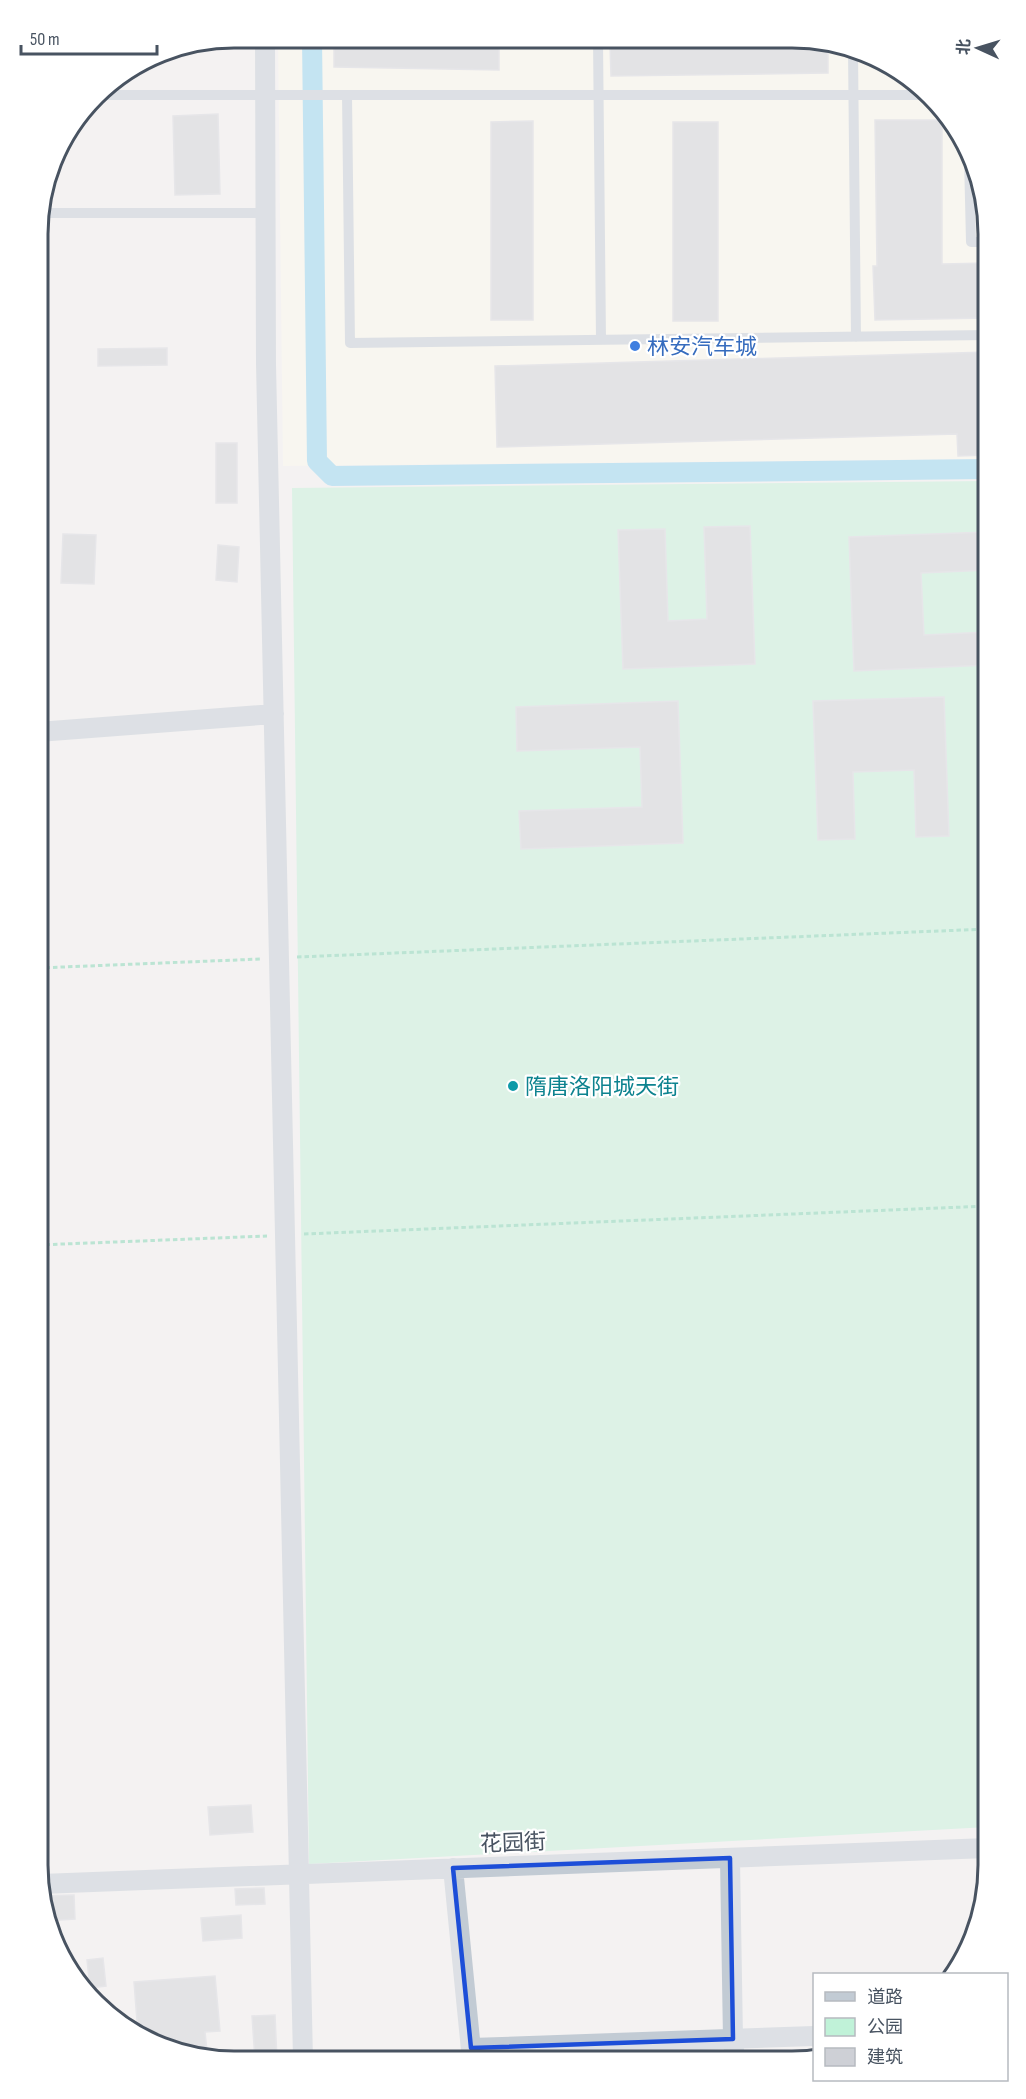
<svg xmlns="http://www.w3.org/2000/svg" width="1026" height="2099" font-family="'Sofia Sans Condensed','Noto Sans SC',sans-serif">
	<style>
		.commercial { fill: #fdfaed }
		.green { fill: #c0f2d8 }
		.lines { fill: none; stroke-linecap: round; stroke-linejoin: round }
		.canal { stroke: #8bd2f1; stroke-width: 20 }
		.building { fill: #ced0d6; stroke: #d6d7dd; stroke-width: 1.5 }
		.path { stroke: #76d2ae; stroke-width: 3; stroke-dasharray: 4.5 3; stroke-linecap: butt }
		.lane { stroke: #c2cbd4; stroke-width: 10 }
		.street { stroke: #c2cbd4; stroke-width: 20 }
		.marked { fill: none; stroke: #1d4ed8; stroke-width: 4.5; stroke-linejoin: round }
		.shop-dot { fill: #3f7fe0; stroke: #fff; stroke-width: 2 }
		.culture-dot { fill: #0f9aa8; stroke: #fff; stroke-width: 2 }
		.labels { text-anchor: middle; stroke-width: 4.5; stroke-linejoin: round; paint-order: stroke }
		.shop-label { font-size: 22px; fill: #366cbe; stroke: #fff; text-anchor: start }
		.culture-label { font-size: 22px; fill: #0d838f; stroke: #fff; text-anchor: start }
		.street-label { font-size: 22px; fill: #485361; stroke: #fff }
		.rim { fill: none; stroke: #485361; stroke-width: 3 }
	</style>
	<rect width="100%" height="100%" fill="#f4f2f2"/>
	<!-- commercial -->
	<path class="commercial" d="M 278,38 L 830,41 L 921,86 L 978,171 L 988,234 L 988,459 L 283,466 Z"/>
	<!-- green -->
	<path class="green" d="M 988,481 L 988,1827 L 309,1864 L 292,488 Z"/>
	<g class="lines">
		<!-- canal -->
		<path class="canal" d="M 312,38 L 317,461 L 332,476 L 988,469"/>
	</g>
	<!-- building -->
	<path class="building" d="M 334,38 L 352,38 L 352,44 L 415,45 L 415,39 L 499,39 L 499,70 L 334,67 Z
		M 663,40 L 828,41 L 828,73 L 611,76 L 610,45 L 663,45 Z
		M 218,114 L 220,194 L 175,195 L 173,116 Z
		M 875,120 L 942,120 L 942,264 L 988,263 L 988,318 L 875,320 L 873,266 L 877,266 Z
		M 533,121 L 533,320 L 491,320 L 491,122 Z
		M 673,122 L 718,122 L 718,321 L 673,321 Z
		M 167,348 L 167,365 L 98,366 L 98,349 Z
		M 988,352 L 988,455 L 958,456 L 957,434 L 497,447 L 495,366 Z
		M 216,443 L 237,443 L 237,503 L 216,503 Z
		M 750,526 L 755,664 L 623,669 L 618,530 L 665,529 L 668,621 L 707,619 L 704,527 Z
		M 988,532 L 988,570 L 921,573 L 924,635 L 988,632 L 988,665 L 854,671 L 849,537 Z
		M 63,534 L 96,535 L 94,584 L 61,583 Z
		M 218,545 L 239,547 L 237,582 L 216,580 Z
		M 944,697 L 949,836 L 916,837 L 914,770 L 853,772 L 855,839 L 818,840 L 813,701 Z
		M 678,701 L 683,843 L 521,849 L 519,811 L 642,807 L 640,747 L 517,751 L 516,707 Z
		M 251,1805 L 253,1832 L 210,1835 L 208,1807 Z
		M 264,1888 L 265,1904 L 236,1905 L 235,1889 Z
		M 74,1895 L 75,1919 L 47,1921 L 43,1896 Z
		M 241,1915 L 242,1938 L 203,1941 L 201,1918 Z
		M 103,1958 L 106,1986 L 90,1988 L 87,1960 Z
		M 215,1976 L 220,2031 L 205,2032 L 208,2060 L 158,2046 L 138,2034 L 134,1982 Z
		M 275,2015 L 277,2060 L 255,2060 L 252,2016 Z"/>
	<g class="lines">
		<!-- path -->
		<path class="path" d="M 297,957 L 988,929
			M 38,968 L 261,959
			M 304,1234 L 988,1206
			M 38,1245 L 267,1236"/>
		<!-- lane -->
		<path class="lane" d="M 598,40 L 601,340
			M 853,52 L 856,337
			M 98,95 L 927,95
			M 347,95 L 350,343 L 988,335
			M 969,158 L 971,242 L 988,242
			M 40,213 L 265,213"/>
		<!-- street -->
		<path class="street" d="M 265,38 L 266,364 L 303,2060
			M 38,732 L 274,714
			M 730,1858 L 733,2039 L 735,2061
			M 453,1868 L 472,2060
			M 41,1884 L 988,1848
			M 471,2048 L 814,2036"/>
	</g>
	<!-- marked area -->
	<path d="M0 0H1026V2099H0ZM 730,1858 L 733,2039 L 471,2048 L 453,1868 Z" fill="#f4f2f2" fill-opacity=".55" fill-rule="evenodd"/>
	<path class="marked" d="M 730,1858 L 733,2039 L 471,2048 L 453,1868 Z"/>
	<!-- markers -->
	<circle class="shop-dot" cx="635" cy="346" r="6"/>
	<circle class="culture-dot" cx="513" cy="1086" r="6"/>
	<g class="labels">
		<!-- shop labels -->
		<g class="shop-label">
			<text x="647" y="354">林安汽车城</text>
		</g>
		<!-- culture labels -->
		<g class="culture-label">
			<text x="525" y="1094">隋唐洛阳城天街</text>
		</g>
		<!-- street labels -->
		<g class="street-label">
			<text transform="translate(513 1842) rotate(-2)" y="8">花园街</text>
		</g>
	</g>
	<!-- crop -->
	<path d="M0 0H1026V2099H0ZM234 48H792A186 186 0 0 1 978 234V1865A186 186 0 0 1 792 2051H234A186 186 0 0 1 48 1865V234A186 186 0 0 1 234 48Z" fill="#fff" fill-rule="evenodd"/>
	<path class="rim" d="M234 48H792A186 186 0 0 1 978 234V1865A186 186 0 0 1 792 2051H234A186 186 0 0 1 48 1865V234A186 186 0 0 1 234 48Z"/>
	<!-- legend -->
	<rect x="813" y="1973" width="195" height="108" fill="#ffffff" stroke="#b6bac0" stroke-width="1.5"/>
	<rect x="825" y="1992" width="30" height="9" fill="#c2cbd4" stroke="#b6bac0" stroke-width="1.5"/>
	<text x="867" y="2003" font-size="18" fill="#485361">道路</text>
	<rect x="825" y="2018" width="30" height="18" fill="#c0f2d8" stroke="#b6bac0" stroke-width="1.5"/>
	<text x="867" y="2033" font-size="18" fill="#485361">公园</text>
	<rect x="825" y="2048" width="30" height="18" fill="#ced0d6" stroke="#b6bac0" stroke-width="1.5"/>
	<text x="867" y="2063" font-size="18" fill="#485361">建筑</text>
	<!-- north arrow -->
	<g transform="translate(978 48) rotate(274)" stroke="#ffffff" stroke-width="4.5" paint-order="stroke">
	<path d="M0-4.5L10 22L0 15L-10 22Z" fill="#485361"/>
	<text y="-9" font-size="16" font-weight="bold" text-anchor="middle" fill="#485361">北</text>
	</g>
	<!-- scale -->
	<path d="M21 45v9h136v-9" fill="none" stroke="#485361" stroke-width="3"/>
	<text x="30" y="45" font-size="18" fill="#485361" stroke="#ffffff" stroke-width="4.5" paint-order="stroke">50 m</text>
</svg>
